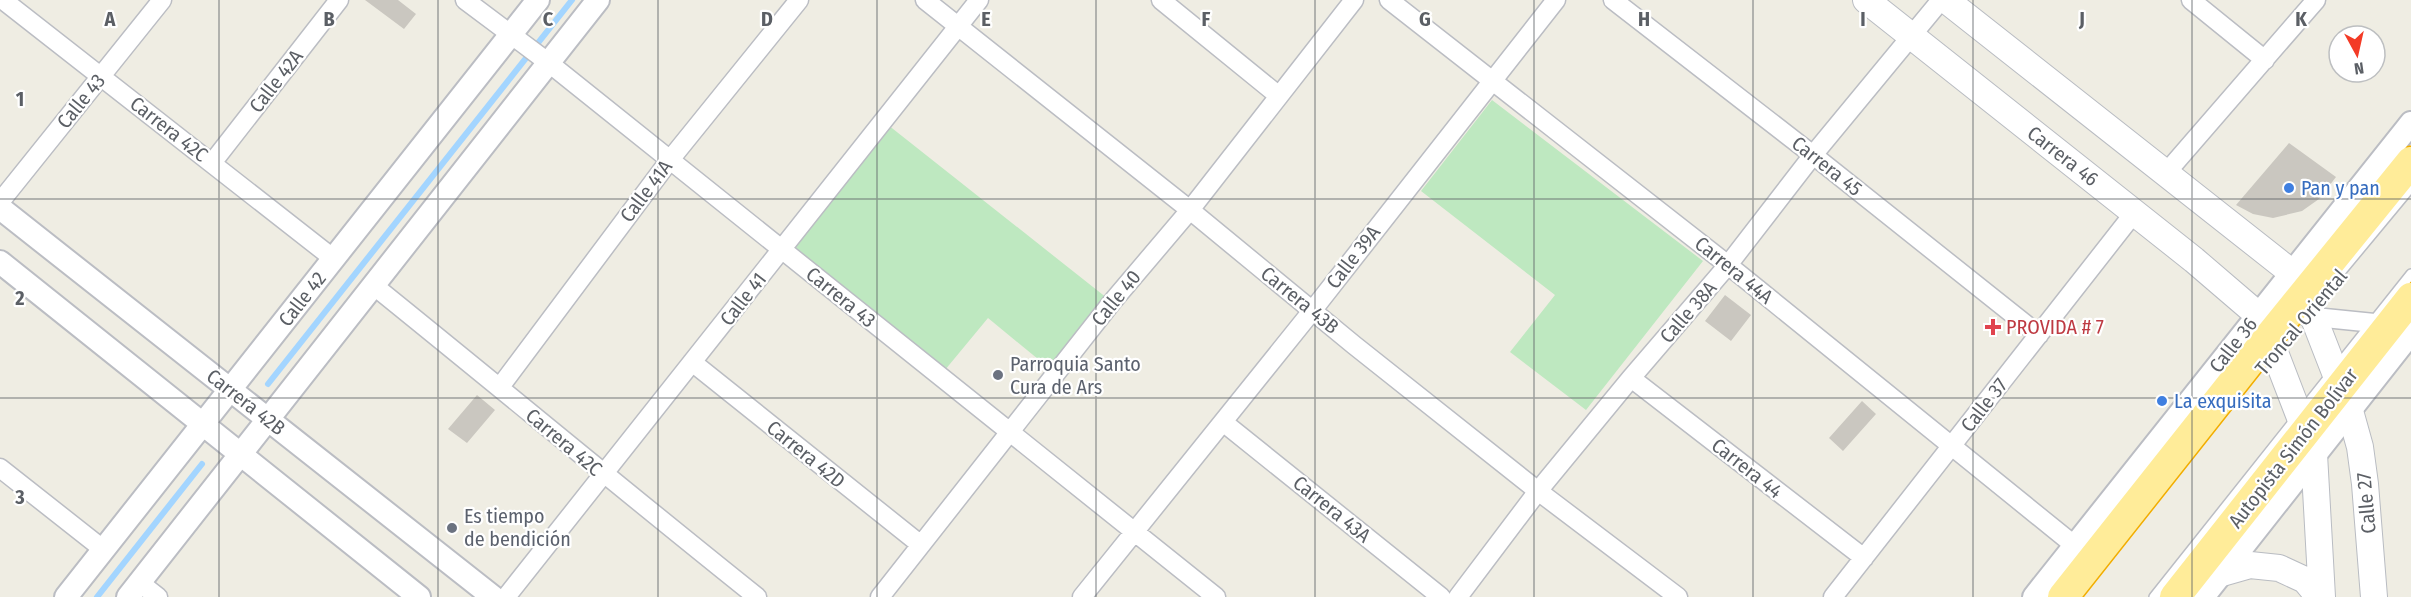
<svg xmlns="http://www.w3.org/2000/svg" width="2411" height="597" font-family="'Fira Sans Condensed',sans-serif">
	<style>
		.green { fill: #bee8c0 }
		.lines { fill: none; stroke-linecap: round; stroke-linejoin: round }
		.stream { stroke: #a3d5ff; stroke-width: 6 }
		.building { fill: #cac7c0 }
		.service-casing { stroke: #bbbdc3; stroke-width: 12 }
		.minor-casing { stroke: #bbbdc3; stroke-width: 21 }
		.tertiary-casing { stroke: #bbbdc3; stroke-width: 26 }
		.secondary-casing { stroke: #b9bcc2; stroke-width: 28 }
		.trunk-casing { stroke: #f2ad00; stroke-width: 33 }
		.service { stroke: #fff; stroke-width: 9 }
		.minor { stroke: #fff; stroke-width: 18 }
		.tertiary { stroke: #fff; stroke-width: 22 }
		.secondary { stroke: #fff; stroke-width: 26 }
		.trunk { stroke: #ffec99; stroke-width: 30 }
		.grid { fill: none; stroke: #5b5f65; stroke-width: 1.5; stroke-opacity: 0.55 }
		.shop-dot { fill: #3f7fe0; stroke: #fff; stroke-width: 2 }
		.health-dot { fill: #e0444e; stroke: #fff; stroke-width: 2 }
		.worship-dot { fill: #6b7280; stroke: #fff; stroke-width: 2 }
		.labels { text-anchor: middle; stroke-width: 4.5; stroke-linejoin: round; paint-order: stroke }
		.street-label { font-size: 20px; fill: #5b5f65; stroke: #fff }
		.shop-label { font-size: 20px; fill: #366cbe; stroke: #fff; text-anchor: start }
		.health-label { font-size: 20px; fill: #be3a42; stroke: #fff; text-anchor: start }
		.worship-label { font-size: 20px; fill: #5b616d; stroke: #fff; text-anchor: start }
		.grid-label { font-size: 20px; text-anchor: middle; font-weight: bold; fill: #5b5f65; stroke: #fff; stroke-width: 4.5; stroke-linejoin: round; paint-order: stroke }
	</style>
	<rect width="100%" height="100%" fill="#efede3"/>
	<!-- green -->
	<path class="green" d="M 1492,100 L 1703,261 L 1586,410 L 1510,352 L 1555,295 L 1421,191 Z
		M 883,121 L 1112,302 L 1055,373 L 988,318 L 940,376 L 781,249 Z"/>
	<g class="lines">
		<!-- stream -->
		<path class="stream" d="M 268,384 L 572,0
			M 97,597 L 202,464"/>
	</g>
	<!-- building -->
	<path class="building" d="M 365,0 L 398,0 L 416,14 L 404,29 Z
		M 2289,143 L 2336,177 L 2319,199 L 2302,211 L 2273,218 L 2253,214 L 2236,205 Z
		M 1725,295 L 1751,315 L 1731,341 L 1705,321 Z
		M 477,395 L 495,410 L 467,443 L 448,429 Z
		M 1862,401 L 1876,414 L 1843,451 L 1829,438 Z"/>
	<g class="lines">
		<!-- service casing -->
		<g class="service-casing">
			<path id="service" d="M 2319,298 L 2411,187
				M 2154,597 L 2411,274"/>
		</g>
		<!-- minor casing -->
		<g class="minor-casing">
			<path id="minor" d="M 3,0 L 334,259
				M 465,0 L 549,63 L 1216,597
				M 925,0 L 1190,210 L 1354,345 L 1538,491 L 1678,597
				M 1161,0 L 1279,96
				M 1389,0 L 1728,265 L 2074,545
				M 1613,0 L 1813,155 L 2039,335
				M 2191,0 L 2265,60
				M 212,163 L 339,0
				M 2166,173 L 2316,0
				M 0,202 L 162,0
				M 373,285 C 502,389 628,494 757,597
				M 2305,316 L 2394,325
				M 692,362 L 921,545
				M 1631,378 L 1864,558
				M 500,387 L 669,161 L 799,0
				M 1223,422 L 1441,597
				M 0,468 L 104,550
				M 139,582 L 158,597
				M 506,597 L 979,0
				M 880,597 L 1112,302 L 1190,210 L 1354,0
				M 1082,597 L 1312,311 L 1556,0
				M 1458,597 L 1538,491 L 1631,378 L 1728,265 L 1813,155 L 1941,0
				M 1833,597 L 2134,213"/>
		</g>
		<!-- tertiary casing -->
		<g class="tertiary-casing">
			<path id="tertiary" d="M 0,208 L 493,597
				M 0,262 L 419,597
				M 66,597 L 538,0
				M 128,597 L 598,0
				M 2034,597 L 2411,123
				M 2203,597 L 2411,333"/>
		</g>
		<!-- secondary casing -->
		<g class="secondary-casing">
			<path id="secondary" d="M 1866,0 L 2194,260 L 2257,314 L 2269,337 L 2314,454 L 2322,597
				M 1946,0 L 2291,272 L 2304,293 L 2350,411 L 2360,447 L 2365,484 L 2374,597
				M 2222,573 L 2250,565 L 2279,568 L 2305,580 L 2319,597"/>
		</g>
		<!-- trunk casing -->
		<g class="trunk-casing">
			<path id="trunk" d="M 2063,597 L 2269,337 L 2411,162
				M 2175,597 L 2411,298"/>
		</g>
		<!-- service -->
		<use href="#service" class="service"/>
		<!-- minor -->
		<use href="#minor" class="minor"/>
		<!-- tertiary -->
		<use href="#tertiary" class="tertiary"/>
		<!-- secondary -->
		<use href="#secondary" class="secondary"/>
		<!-- trunk -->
		<use href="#trunk" class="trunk"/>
	</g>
	<!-- grid -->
	<path class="grid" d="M 219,0 L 219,597M 438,0 L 438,597M 658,0 L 658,597M 877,0 L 877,597M 1096,0 L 1096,597M 1315,0 L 1315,597M 1534,0 L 1534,597M 1753,0 L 1753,597M 1973,0 L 1973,597M 2192,0 L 2192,597M 0,199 L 2411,199M 0,398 L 2411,398"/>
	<!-- markers -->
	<g class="shop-dot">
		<circle cx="2289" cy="188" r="6"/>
		<circle cx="2162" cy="401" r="6"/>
	</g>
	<path class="health-dot" d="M1990 318h6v6h6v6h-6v6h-6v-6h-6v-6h6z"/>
	<g class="worship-dot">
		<circle cx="998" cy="375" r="6"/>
		<circle cx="452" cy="528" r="6"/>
	</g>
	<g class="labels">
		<!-- street labels -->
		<g class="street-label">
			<text transform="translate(276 81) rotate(-52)" y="7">Calle 42A</text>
			<text transform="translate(81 101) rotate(-51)" y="7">Calle 43</text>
			<text transform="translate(169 129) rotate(38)" y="7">Carrera 42C</text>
			<text transform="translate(2063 156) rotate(38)" y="7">Carrera 46</text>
			<text transform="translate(1827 166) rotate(38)" y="7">Carrera 45</text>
			<text transform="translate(646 191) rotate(-53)" y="7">Calle 41A</text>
			<text transform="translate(1353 257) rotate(-52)" y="7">Calle 39A</text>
			<text transform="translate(1734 270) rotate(39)" y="7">Carrera 44A</text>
			<text transform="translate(841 297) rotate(39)" y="7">Carrera 43</text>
			<text transform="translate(1116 298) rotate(-51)" y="7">Calle 40</text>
			<text transform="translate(302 299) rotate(-52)" y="7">Calle 42</text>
			<text transform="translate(743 299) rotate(-52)" y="7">Calle 41</text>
			<text transform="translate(1300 300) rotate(39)" y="7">Carrera 43B</text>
			<text transform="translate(1688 312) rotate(-49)" y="7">Calle 38A</text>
			<text transform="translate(2301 322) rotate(-50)" y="7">Troncal Oriental</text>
			<text transform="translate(2233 345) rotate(-52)" y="7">Calle 36</text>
			<text transform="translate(246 402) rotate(38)" y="7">Carrera 42B</text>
			<text transform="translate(1984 405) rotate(-52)" y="7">Calle 37</text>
			<text transform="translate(564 442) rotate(40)" y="7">Carrera 42C</text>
			<text transform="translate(2293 448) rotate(-52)" y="7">Autopista Simón Bolívar</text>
			<text transform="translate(806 454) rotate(39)" y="7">Carrera 42D</text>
			<text transform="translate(1747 468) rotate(38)" y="7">Carrera 44</text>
			<text transform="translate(2366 503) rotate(-95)" y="7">Calle 27</text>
			<text transform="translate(1332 509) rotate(39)" y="7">Carrera 43A</text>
		</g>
		<!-- shop labels -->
		<g class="shop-label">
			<text x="2301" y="195">Pan y pan</text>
			<text x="2174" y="408">La exquisita</text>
		</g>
		<!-- health labels -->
		<g class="health-label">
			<text x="2006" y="334">PROVIDA # 7</text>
		</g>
		<!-- worship labels -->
		<g class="worship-label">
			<text x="1010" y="371">Parroquia Santo<tspan x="1010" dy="23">Cura de Ars</tspan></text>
			<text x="464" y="523">Es tiempo<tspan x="464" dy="23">de bendición</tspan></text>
		</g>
	</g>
	<g class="grid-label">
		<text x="110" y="26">A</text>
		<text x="329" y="26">B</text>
		<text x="548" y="26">C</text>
		<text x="767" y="26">D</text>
		<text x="986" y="26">E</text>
		<text x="1206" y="26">F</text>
		<text x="1425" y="26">G</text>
		<text x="1644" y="26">H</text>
		<text x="1863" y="26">I</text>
		<text x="2082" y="26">J</text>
		<text x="2301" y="26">K</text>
		<text x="20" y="106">1</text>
		<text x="20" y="305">2</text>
		<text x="20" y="504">3</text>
	</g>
	<!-- north arrow -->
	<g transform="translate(2357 54) rotate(172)"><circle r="28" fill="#ffffff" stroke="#bdbfc1" stroke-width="1.5"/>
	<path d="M0-4.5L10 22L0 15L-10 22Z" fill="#f33b26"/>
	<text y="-9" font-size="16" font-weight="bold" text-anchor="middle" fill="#5b5f65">N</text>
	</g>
</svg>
